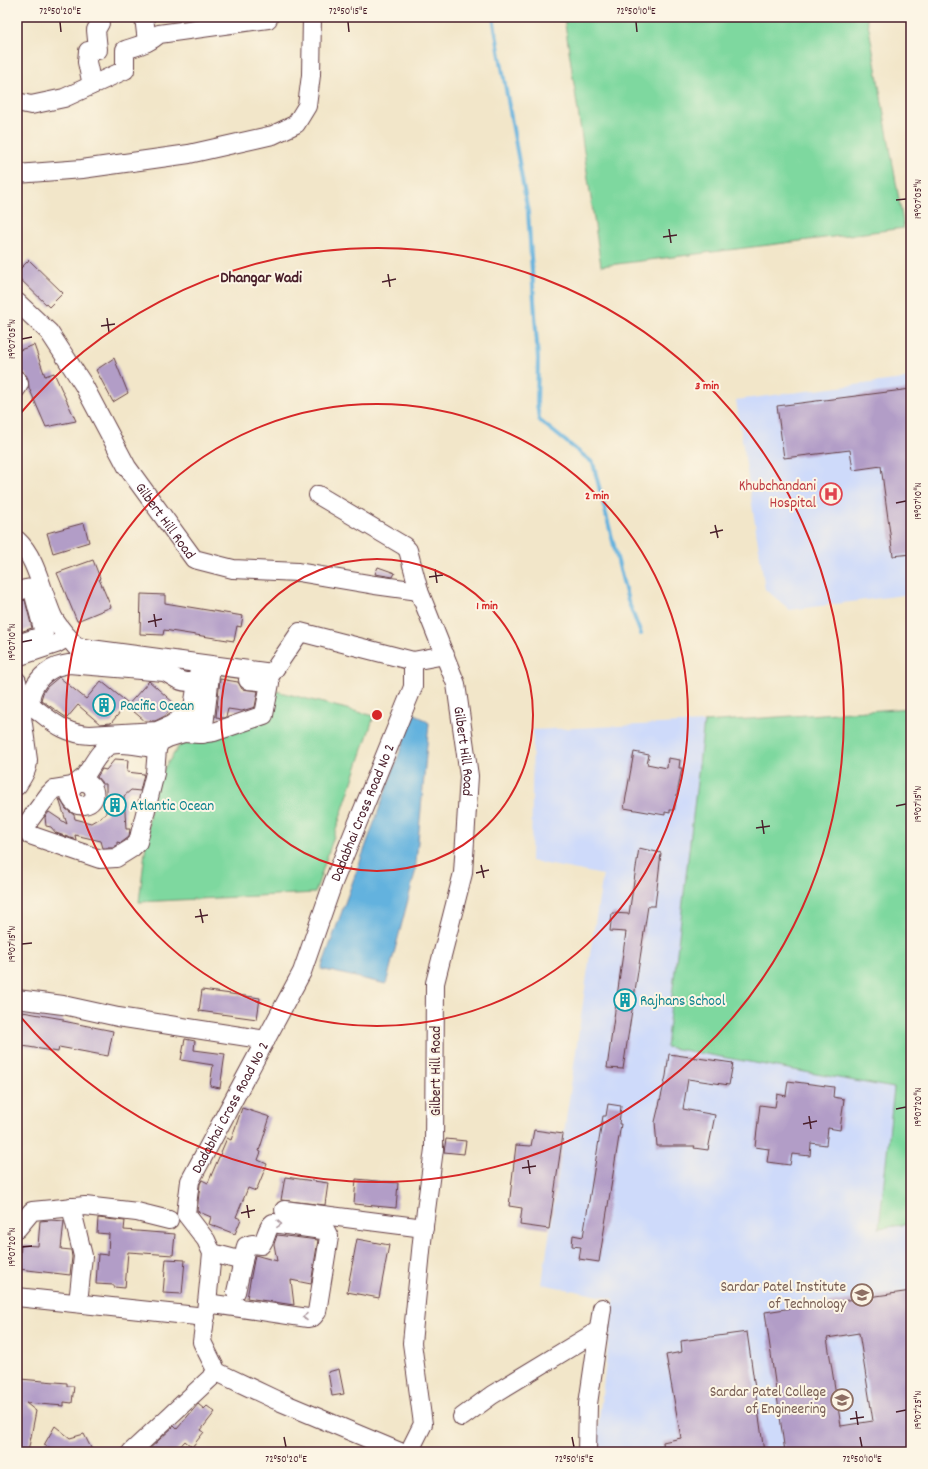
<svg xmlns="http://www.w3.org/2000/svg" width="928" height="1469" font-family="Dekko,sans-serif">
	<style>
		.built { fill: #cedafa }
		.green { fill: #7ed89f; stroke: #647c65 }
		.water { fill: #64b2de; stroke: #576884 }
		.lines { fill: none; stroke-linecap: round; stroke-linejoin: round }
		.stream { stroke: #64b2de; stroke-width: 4 }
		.building { fill: #b29dc7; fill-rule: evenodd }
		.minor-casing { stroke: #633d43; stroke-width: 20 }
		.minor { stroke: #fff; stroke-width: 18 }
		.oneway { stroke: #ae9aa0 }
		.ticks { fill: none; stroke: #4a1f2b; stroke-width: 1.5 }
		.ring { fill: none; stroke: #d62828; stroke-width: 2 }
		.labels { text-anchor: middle; stroke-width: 4; stroke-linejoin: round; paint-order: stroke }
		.health-label { font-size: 15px; fill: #be3a42; stroke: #fcf5e5; text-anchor: end }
		.street-label { font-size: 15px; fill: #4a1f2b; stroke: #fcf5e5 }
		.culture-label { font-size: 15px; fill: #0d838f; stroke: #fcf5e5; text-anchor: start }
		.education-label { font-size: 15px; fill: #785e54; stroke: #fcf5e5; text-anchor: end }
		.neighbourhood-label { font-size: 16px; font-weight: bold; fill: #4a1f2b; stroke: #fcf5e5 }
		.centre { fill: #d62828; stroke: #fcf5e5; stroke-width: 2 }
		.ring-label { font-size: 12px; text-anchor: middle; font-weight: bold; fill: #d62828; stroke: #fcf5e5; stroke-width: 4; stroke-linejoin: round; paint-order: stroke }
		.neatline { fill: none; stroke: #4a1f2b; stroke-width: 1.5 }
		.ticks-label { font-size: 10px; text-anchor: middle; fill: #4a1f2b }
	</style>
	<rect width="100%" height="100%" fill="#fcf5e5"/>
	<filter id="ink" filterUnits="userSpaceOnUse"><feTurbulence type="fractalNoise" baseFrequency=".025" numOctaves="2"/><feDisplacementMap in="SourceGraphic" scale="8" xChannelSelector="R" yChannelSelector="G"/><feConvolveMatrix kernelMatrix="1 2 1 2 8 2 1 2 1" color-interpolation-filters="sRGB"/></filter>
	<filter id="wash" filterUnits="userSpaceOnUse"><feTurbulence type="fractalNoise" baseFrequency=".012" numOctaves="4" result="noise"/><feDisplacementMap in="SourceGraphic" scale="16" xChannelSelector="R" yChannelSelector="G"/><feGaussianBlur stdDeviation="0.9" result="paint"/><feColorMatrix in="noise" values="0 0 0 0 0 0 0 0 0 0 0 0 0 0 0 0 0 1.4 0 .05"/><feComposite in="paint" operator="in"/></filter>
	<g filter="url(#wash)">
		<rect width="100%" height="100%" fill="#f2e6c9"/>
		<!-- built -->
		<path class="built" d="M 911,378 L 911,594 L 790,610 L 765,589 L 736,400 Z
			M 911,708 L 911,1452 L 598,1452 L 597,1435 L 614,1299 L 542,1284 L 592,941 L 603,875 L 531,861 L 533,730 L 704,722 Z"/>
		<!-- green -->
		<path class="green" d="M 564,17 L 867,17 L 904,228 L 601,266 Z
			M 272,690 L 374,716 L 315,893 L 139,902 L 153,785 L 179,746 L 268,703 Z
			M 911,708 L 911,1224 L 879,1228 L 894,1088 L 666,1047 L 704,722 Z"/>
		<!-- water -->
		<path class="water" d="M 414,713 L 429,723 L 415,873 L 386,984 L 321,969 Z"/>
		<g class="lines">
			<!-- stream -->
			<path class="stream" d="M 493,17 L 528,212 L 538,359 L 537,403 L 539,420 L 593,463 L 628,601 L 641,634"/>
		</g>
		<g id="blocks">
			<!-- building -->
			<path class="building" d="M 29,260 L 63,293 L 49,307 L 17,276 L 17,272 Z
				M 34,345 L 45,376 L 54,373 L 76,421 L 46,427 L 29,388 L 28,379 L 26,375 L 21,371 L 17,361 L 17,351 Z
				M 114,358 L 128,393 L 113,402 L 96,370 Z
				M 911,389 L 911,554 L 893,556 L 881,466 L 853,470 L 850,450 L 784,458 L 777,406 Z
				M 84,523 L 89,542 L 53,553 L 47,533 Z
				M 93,560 L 100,578 L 99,579 L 111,607 L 77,621 L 57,573 Z
				M 378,567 L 395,573 L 393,577 L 375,574 Z
				M 141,594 L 165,595 L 165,603 L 243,616 L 241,627 L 237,626 L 234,641 L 164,630 L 163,635 L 140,634 Z
				M 25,600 L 32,628 L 17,633 L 17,602 Z
				M 59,677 L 86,699 L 101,681 L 128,703 L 111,723 L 100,724 L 78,705 L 67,718 L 41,700 L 43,693 L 47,687 Z
				M 220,679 L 238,682 L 242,689 L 258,691 L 255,707 L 242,711 L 228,709 L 226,717 L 223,718 L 216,717 Z
				M 149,681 L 175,704 L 165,716 L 155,721 L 145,721 L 127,706 Z
				M 634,752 L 649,755 L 647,764 L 667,768 L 668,758 L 680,760 L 679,768 L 682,768 L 674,810 L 670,810 L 670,813 L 665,812 L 665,815 L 624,808 Z
				M 115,759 L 128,760 L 127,772 L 144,774 L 140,791 L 131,790 L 124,796 L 126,829 L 130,829 L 129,837 L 121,843 L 117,842 L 117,845 L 113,848 L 103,848 L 101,841 L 75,835 L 76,840 L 56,833 L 51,827 L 46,826 L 45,817 L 49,812 L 67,824 L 59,799 L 60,799 L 66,809 L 74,815 L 75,819 L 91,823 L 106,814 L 106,784 L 103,784 L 97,777 L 102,769 L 106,770 Z
				M 639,848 L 661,853 L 655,906 L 648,906 L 623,1069 L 607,1068 L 626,932 L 610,931 L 612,913 L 629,914 Z
				M 202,990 L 260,998 L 257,1019 L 199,1011 Z
				M 17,1011 L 63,1019 L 63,1021 L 113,1031 L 108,1056 L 59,1047 L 58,1052 L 17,1045 Z
				M 185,1039 L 195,1041 L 194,1050 L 225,1054 L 220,1088 L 210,1086 L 213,1065 L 181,1060 Z
				M 669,1054 L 733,1063 L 729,1085 L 688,1079 L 683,1109 L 715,1115 L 708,1150 L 694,1148 L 695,1146 L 657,1146 L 655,1122 L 666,1076 Z
				M 788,1081 L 834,1087 L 833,1097 L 844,1099 L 840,1130 L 828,1128 L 826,1145 L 811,1143 L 810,1156 L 792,1154 L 790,1165 L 767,1162 L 769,1149 L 755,1147 L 760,1105 L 775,1107 L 777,1094 L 786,1096 Z
				M 608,1104 L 621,1106 L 619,1124 L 621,1124 L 599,1262 L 579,1259 L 581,1247 L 572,1246 L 573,1235 L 583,1237 L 603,1116 L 606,1116 Z
				M 242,1108 L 270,1117 L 259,1151 L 261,1152 L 258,1160 L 267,1164 L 256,1191 L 248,1188 L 236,1217 L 241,1219 L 235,1234 L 209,1224 L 211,1217 L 197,1211 L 200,1184 L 202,1180 L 208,1183 L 227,1138 L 231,1140 Z
				M 534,1130 L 563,1134 L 549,1229 L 520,1225 L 522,1208 L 509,1206 L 516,1145 L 531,1146 Z
				M 446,1139 L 466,1141 L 464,1154 L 444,1152 Z
				M 285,1177 L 328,1183 L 325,1205 L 281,1200 Z
				M 356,1179 L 398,1183 L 396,1208 L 354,1204 Z
				M 98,1218 L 125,1221 L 124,1230 L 175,1234 L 173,1255 L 128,1252 L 125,1288 L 114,1287 L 114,1285 L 96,1284 L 98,1254 L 108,1255 L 109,1234 L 97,1233 Z
				M 51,1220 L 64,1221 L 61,1249 L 71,1250 L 72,1257 L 70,1275 L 19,1269 L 21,1245 L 38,1246 L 40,1221 Z
				M 277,1235 L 318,1240 L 311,1284 L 291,1280 L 294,1305 L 247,1298 L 255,1255 L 277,1261 L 274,1244 Z
				M 357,1239 L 389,1245 L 379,1298 L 347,1292 Z
				M 166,1259 L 185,1260 L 182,1294 L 163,1293 Z
				M 911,1291 L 911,1452 L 785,1452 L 765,1312 ZM 859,1333 L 873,1421 L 841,1426 L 827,1338 Z
				M 747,1332 L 764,1452 L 664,1452 L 663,1442 L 681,1438 L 666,1355 L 682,1352 L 681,1341 Z
				M 339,1369 L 344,1394 L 332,1396 L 328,1372 Z
				M 20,1379 L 67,1383 L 67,1386 L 74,1386 L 72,1403 L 64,1402 L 64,1406 L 26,1403 L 36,1411 L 28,1452 L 17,1452 L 17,1411 Z
				M 198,1404 L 204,1409 L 207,1406 L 215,1412 L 201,1430 L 204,1432 L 192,1447 L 185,1441 L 175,1452 L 146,1452 L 174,1426 L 177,1429 Z
				M 55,1426 L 70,1438 L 84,1434 L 93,1452 L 59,1452 L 44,1445 Z"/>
		</g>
	</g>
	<g filter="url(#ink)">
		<use href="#blocks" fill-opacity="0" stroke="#633d43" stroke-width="1"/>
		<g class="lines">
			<!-- minor casing -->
			<g class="minor-casing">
				<g id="minor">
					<path d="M 144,17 L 147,42"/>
					<path d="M 92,85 L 87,62 L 88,51 L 98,50 L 96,30 L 100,23 L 99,17"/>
					<path d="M 17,102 L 31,105 L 64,98 L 125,70 L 125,50 C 137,46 150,43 159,34 L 268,19"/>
					<path d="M 17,174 L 82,169 L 189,154 L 273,135 L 296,124 L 307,106 L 311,75 L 312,17"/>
					<path id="s1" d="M 17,302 L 49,332 L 83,384 L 127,467 L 194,559 L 233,569 L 298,572 L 375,585 L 419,591"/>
					<path d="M 17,380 L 19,384 L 17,388"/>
					<path id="s2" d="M 318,495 L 404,546 L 408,550 L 419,591 L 456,684 L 469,776 L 463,873 L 435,983 L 434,1149 L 422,1241 L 412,1343 L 423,1424 L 409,1452"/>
					<path d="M 17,540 C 37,558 42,593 53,617 C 58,627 68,637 76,647 L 272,673 L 300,632 L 413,661 L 445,655"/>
					<path d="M 17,592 C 23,590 28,586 33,591 L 44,633 L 42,636 L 17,644"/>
					<path d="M 17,657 L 56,644 L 68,637"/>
					<path d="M 17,681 L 28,760 C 28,770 22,778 17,786"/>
					<path d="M 193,709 L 171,725 L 157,731 L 90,735 C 69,734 57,726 41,713 C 37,710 32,707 31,702 C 29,691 40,676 49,671 C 54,667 62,665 69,664 L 164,672 C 170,674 174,678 179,680 C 185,683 191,682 197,682"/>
					<path d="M 184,733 L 199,734 L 214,732 L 264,715 L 270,683 L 269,682 L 248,680"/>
					<path d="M 203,734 L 210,676"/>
					<path d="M 79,782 C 97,780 100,803 84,805 C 75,807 68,798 71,790 C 73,784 80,781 84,777 C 92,767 99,749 111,745 C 120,742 148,747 157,749 L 160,742 L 168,738 L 184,733 L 190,726 L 199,670"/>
					<path d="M 73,786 L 54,789 L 49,794 L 29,821 L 27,828 L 30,835 L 100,859 L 116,858 L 132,848 L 138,842 L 155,773 L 157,749"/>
					<path d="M 17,999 L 63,1005 L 118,1017 L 266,1040"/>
					<path d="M 71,1207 L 83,1256 L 78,1303"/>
					<path d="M 284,1210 L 424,1228"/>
					<path d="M 17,1229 L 32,1211 L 85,1206 L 137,1212 L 169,1220"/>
					<path d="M 236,1292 L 243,1261"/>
					<path d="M 17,1297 L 206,1317"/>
					<path d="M 207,1303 L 308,1318 L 313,1317 L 317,1312 L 329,1237 L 326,1231 L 322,1230 L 273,1223 C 266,1228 267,1238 261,1245 L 252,1244 L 246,1246 L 243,1261 L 212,1253"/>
					<path d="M 462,1417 L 492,1395 L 599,1330"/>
					<path d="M 131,1452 L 217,1372"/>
					<path id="s3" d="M 400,1452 L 276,1400 L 217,1372 L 202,1342 L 207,1303 L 212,1253 L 206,1240 L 186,1214 L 190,1181 L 302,972 L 333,883 L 413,687 L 413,661"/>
					<path d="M 587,1452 L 588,1404 L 602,1308"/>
				</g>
			</g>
			<!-- minor -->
			<use href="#minor" class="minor"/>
		</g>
		<!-- one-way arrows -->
		<defs><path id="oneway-chevron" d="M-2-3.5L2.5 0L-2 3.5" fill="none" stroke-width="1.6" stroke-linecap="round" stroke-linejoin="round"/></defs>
		<g class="oneway">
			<use href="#oneway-chevron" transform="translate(279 1224) rotate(3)"/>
			<use href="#oneway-chevron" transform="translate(305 1317) rotate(180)"/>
		</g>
	</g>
	<!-- ticks -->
	<path class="ticks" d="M 60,22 L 61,32M 348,22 L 349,32M 636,22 L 637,32M 896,200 L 906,199M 669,229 L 671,243M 663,237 L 677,235M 388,274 L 390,287M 382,282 L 396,279M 107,318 L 109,332M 101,326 L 115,324M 22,339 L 32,337M 896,503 L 906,501M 715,525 L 718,538M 710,533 L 723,530M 435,569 L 437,583M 429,577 L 443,575M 154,614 L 156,627M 148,622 L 162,619M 22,642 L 32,640M 896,806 L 906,804M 762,820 L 764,834M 756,828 L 770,826M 481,865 L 484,878M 476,873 L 489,870M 200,909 L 203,923M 195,917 L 208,915M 22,944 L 32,943M 896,1109 L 906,1107M 809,1116 L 811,1129M 803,1124 L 817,1121M 528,1160 L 530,1174M 522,1168 L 536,1166M 247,1205 L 249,1218M 241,1213 L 255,1210M 22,1247 L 32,1246M 856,1411 L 858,1425M 896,1412 L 906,1410M 850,1419 L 864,1417M 284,1437 L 286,1447M 572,1437 L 574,1447M 860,1437 L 862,1447"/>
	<!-- distance rings -->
	<g class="ring">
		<circle cx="377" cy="715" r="156"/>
		<circle cx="377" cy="715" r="311"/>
		<path d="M19 415A467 467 0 1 1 19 1015"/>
	</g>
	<!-- icons -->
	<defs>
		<g id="hospital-ring" transform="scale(1.15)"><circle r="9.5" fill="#fcf5e5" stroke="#e0444e" stroke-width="1.5"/><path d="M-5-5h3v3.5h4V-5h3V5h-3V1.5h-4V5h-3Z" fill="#e0444e"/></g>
		<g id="building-ring" transform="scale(1.15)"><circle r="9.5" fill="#fcf5e5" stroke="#0f9aa8" stroke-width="1.5"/><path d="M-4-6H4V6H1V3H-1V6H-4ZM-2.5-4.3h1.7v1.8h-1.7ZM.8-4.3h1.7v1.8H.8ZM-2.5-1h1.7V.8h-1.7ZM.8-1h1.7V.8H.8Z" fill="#0f9aa8"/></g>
		<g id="university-ring" transform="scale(1.15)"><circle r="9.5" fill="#fcf5e5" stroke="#8d6e63" stroke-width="1.5"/><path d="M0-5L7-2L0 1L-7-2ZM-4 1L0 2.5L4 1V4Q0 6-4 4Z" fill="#8d6e63"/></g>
	</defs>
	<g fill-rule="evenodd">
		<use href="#hospital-ring" x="831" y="494"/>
		<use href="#building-ring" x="104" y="705"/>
		<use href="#building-ring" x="115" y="805"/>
		<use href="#building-ring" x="625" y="1000"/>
		<use href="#university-ring" x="862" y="1295"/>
		<use href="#university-ring" x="842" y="1400"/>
	</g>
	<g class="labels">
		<!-- health labels -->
		<g class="health-label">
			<text x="816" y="490">Khubchandani<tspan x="816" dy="17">Hospital</tspan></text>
		</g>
		<!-- street labels -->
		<g class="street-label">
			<text dy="5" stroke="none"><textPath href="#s1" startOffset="266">Gilbert Hill Road</textPath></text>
			<text dy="5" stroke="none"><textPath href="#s2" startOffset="316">Gilbert Hill Road</textPath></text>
			<text dy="5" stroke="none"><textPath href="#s3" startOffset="811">Dadabhai Cross Road No 2</textPath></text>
			<text transform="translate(435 1071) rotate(-90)" y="5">Gilbert Hill Road</text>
			<text dy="5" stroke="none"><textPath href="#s3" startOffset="487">Dadabhai Cross Road No 2</textPath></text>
		</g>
		<!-- culture labels -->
		<g class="culture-label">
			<text x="120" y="710">Pacific Ocean</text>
			<text x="130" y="810">Atlantic Ocean</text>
			<text x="640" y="1005">Rajhans School</text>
		</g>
		<!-- education labels -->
		<g class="education-label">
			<text x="846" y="1291">Sardar Patel Institute<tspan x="846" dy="17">of Technology</tspan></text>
			<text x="826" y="1396">Sardar Patel College<tspan x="826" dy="17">of Engineering</tspan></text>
		</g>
		<!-- neighbourhood labels -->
		<g class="neighbourhood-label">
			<text x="261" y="282">Dhangar Wadi</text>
		</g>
	</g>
	<circle cx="377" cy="715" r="6" class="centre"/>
	<g class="ring-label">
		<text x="707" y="389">3 min</text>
		<text x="597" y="499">2 min</text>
		<text x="487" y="609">1 min</text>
	</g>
	<!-- margin -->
	<rect width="928" height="1469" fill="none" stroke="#fcf5e5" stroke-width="44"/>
	<rect x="22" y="22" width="884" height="1425" class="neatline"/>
	<g class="ticks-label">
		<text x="60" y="14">72°50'20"E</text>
		<text x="348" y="14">72°50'15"E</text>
		<text x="636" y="14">72°50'10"E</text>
		<text transform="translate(917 199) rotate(-90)" y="4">19°07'05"N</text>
		<text transform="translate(11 339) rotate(-90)" y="4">19°07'05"N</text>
		<text transform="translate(917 501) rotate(-90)" y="4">19°07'10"N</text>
		<text transform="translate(11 642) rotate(-90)" y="4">19°07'10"N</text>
		<text transform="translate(917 804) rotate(-90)" y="4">19°07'15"N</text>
		<text transform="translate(11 944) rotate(-90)" y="4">19°07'15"N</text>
		<text transform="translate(917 1107) rotate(-90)" y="4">19°07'20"N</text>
		<text transform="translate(11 1247) rotate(-90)" y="4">19°07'20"N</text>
		<text transform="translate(917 1410) rotate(-90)" y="4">19°07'25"N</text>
		<text x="286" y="1462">72°50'20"E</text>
		<text x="574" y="1462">72°50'15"E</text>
		<text x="862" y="1462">72°50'10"E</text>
	</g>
</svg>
